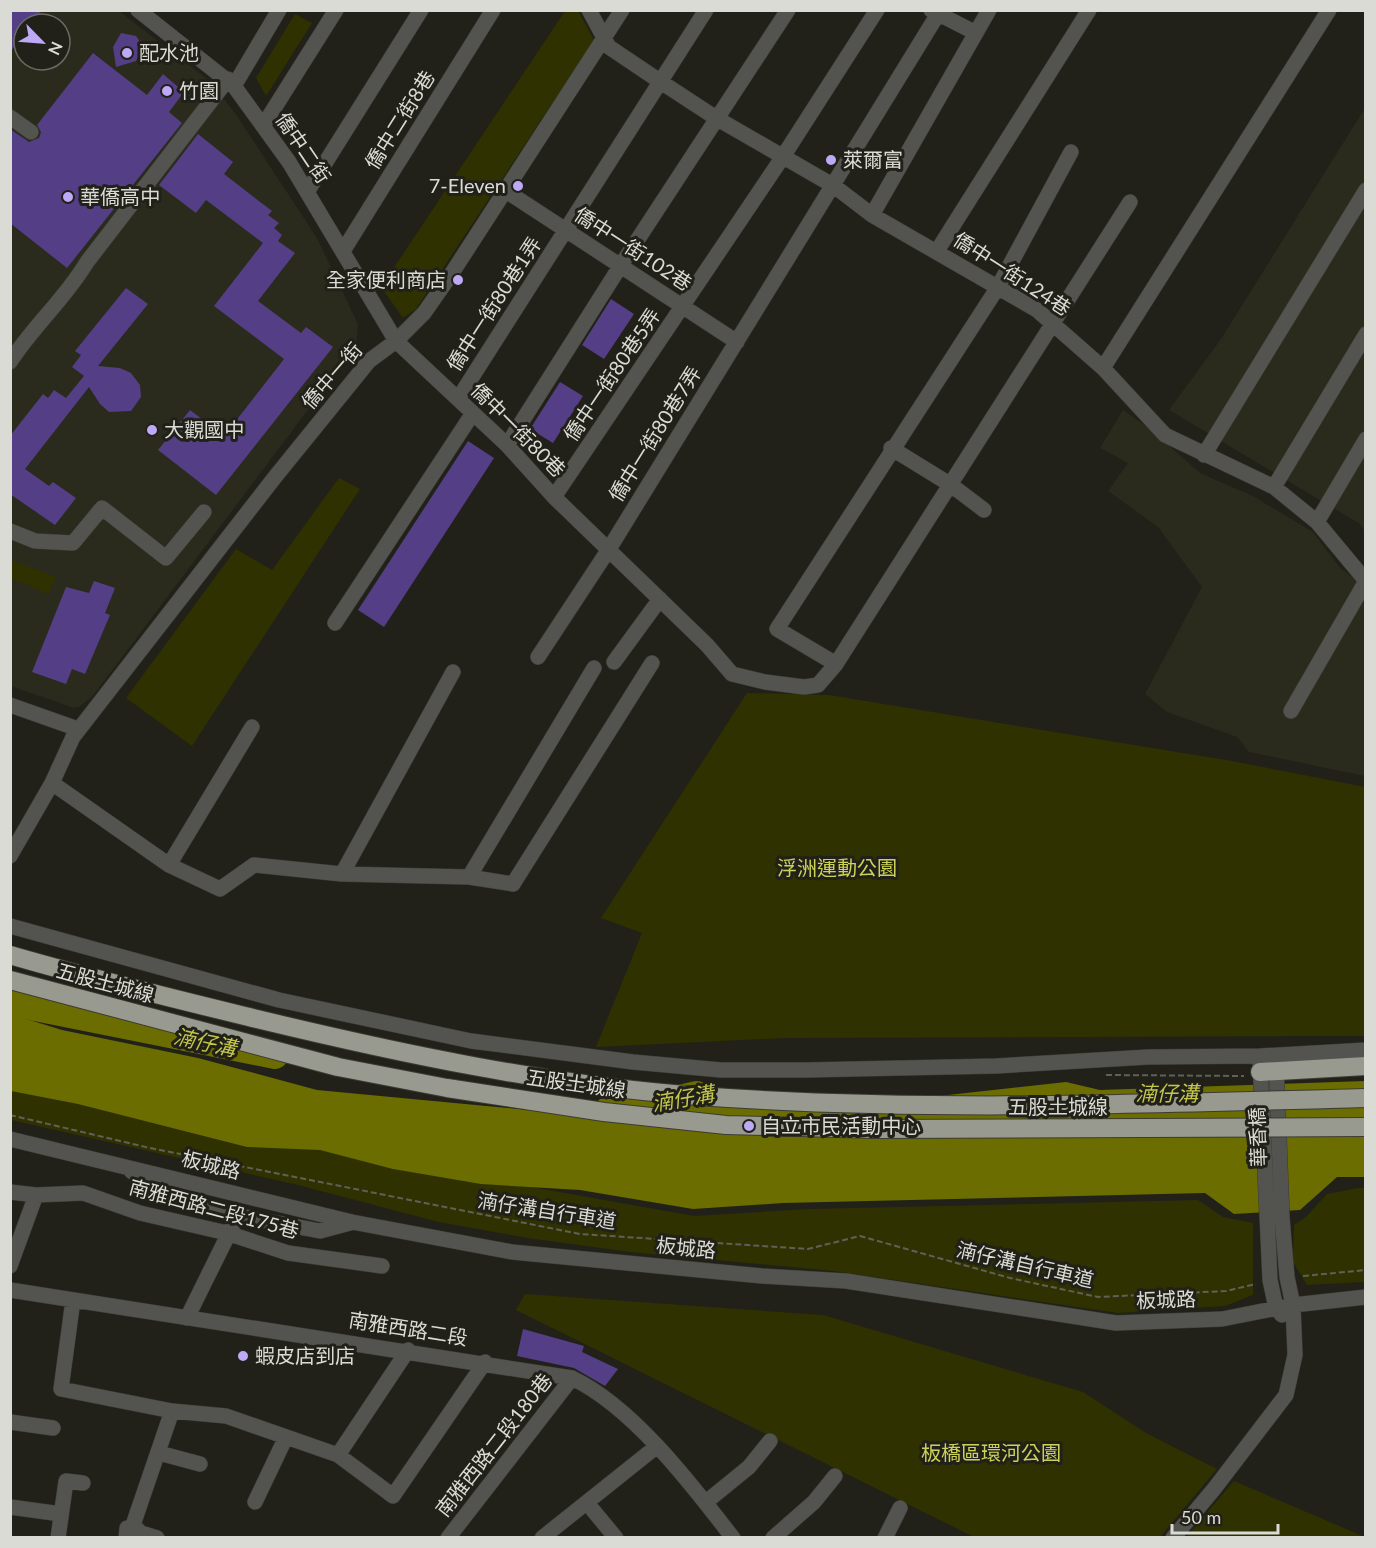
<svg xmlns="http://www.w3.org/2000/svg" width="1376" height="1548" font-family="Lato,'Noto Sans TC',sans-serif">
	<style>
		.built { fill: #2a2b1d; fill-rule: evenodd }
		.green { fill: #2f3100 }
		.water { fill: #6b6d00 }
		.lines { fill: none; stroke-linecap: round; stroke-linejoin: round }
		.river { stroke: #6b6d00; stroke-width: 26 }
		.building { fill: #543e85 }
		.minor-casing { stroke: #3b3b33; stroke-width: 16 }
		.highway-casing { stroke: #3b3b33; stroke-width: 20 }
		.path { stroke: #606059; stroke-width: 2; stroke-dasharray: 6 3; stroke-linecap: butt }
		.minor { stroke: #53534f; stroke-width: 15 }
		.highway { stroke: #999a8f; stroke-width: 18 }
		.highway-bridge-casing { stroke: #3b3b33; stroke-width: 20; stroke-linecap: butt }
		.highway-bridge { stroke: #999a8f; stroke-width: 18 }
		.poi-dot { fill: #bda9f5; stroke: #212119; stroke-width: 2 }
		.labels { text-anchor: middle; stroke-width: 6; stroke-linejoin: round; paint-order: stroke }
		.poi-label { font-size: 20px; fill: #dbdbd6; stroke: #212119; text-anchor: start }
		.street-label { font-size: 20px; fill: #dbdbd6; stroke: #212119 }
		.park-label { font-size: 20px; fill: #ccd157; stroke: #212119 }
		.water-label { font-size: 21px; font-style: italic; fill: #c3c74c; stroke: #212119 }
	</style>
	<rect width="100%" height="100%" fill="#212119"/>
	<!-- built -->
	<path class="built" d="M 10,11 L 119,11 L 211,82 L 237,116 L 317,238 L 358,324 L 356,346 L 92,697 L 79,707 L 74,708 L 11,686 ZM 24,24 L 60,24 L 60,60 L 24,60 Z
		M 1365,108 L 1365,532 L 1360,524 L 1169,410 L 1221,339 Z
		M 1123,410 L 1150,429 L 1200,473 L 1253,496 L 1313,532 L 1340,568 L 1365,587 L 1365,776 L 1249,752 L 1237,737 L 1167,712 L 1145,694 L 1202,587 L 1158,527 L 1108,491 L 1128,463 L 1100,448 Z"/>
	<!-- green -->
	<path class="green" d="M 565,11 L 578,11 L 594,40 L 416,309 L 403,318 L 381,287 Z
		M 295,14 L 312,23 L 266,96 L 256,78 Z
		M 339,478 L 360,489 L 192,746 L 126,698 L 236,549 L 272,570 Z
		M 11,560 L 56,577 L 48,594 L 11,578 Z
		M 747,693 L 829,695 L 1232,761 L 1365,787 L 1365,1036 L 787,1038 L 596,1047 L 642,933 L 601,918 Z
		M 10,1081 L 443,1171 L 694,1216 L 809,1209 L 1198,1200 L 1223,1217 L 1253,1223 L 1253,1295 L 1225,1306 L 1118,1313 L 834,1271 L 630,1252 L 528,1238 L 439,1222 L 298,1185 L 11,1120 Z
		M 1358,1188 L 1365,1188 L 1365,1282 L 1307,1285 L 1293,1262 L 1294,1225 L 1306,1217 L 1327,1194 Z
		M 525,1294 L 823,1315 L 1083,1392 L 1146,1433 L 1217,1469 L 1160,1537 L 974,1537 L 516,1310 Z
		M 1234,1481 L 1365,1537 L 1186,1537 Z"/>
	<!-- water -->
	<path class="water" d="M 10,1014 L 62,1030 L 198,1058 L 317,1090 L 571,1114 L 697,1103 L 930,1097 L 1066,1082 L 1100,1090 L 1365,1081 L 1365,1177 L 1337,1177 L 1300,1210 L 1234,1214 L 1205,1193 L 783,1203 L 693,1209 L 580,1190 L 481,1184 L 393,1169 L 320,1150 L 247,1147 L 78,1104 L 11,1091 Z"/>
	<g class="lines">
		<!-- river -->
		<path class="river" d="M 10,1003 L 275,1056
			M 607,1110 L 619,1112 L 697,1094"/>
	</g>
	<!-- building -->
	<path class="building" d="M 10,10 L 42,10 L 32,24 L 24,24 L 24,34 L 10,52 Z
		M 121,33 L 136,36 L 143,46 L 136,61 L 116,67 L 113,47 Z
		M 93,53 L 147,95 L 163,74 L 184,92 L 169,112 L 182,123 L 67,268 L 10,223 L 10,129 L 29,142 L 39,138 L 41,132 L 37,125 Z
		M 198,134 L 233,162 L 224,174 L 272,211 L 268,215 L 279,223 L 274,228 L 282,235 L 278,241 L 295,253 L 258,301 L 301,333 L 306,327 L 333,347 L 216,495 L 158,450 L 190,410 L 224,436 L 284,359 L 214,306 L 263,243 L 206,200 L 196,213 L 159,185 Z
		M 126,288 L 148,304 L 98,366 L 120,368 L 131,373 L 140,385 L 141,397 L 131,411 L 109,412 L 100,404 L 89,387 L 25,469 L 49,486 L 53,482 L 76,498 L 55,525 L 10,494 L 10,436 L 43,394 L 48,398 L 54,390 L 66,398 L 84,376 L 72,367 L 81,355 L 75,351 Z
		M 611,299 L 634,314 L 604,359 L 582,345 Z
		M 560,382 L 583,396 L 553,443 L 530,429 Z
		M 468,441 L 494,458 L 384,627 L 358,610 Z
		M 94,581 L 115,588 L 105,613 L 110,615 L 85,674 L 72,669 L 66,684 L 32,672 L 66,587 L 89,593 Z
		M 523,1329 L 584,1346 L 582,1352 L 618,1369 L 605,1386 L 574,1368 L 517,1356 Z"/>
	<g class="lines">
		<!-- minor casing -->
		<g class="minor-casing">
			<path id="minor" d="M 138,10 L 234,86 L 289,162 L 396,341 L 507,445 L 554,497 L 707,645 L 732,674 L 765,682 L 804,687 L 818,685 L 836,664 L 1130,202
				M 589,10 L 609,47 L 661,82 L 716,118 L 834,186 L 872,215 L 1037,310 L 1103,368 L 1165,435 L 1274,487 L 1317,522 L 1366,581
				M 931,10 L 976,33
				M 234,86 L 279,10
				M 10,117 L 31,132
				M 263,126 L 336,10
				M 506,191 L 737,342
				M 307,192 L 421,10
				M 872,215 L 989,10
				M 343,251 L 493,10
				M 937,251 L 1089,10
				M 10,362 C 34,325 65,299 87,262 L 228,79
				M 1103,368 L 1329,10
				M 458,399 L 706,10
				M 507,445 L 621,265 L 788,10
				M 891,448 L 951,485 L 984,510
				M 1204,455 L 1366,190
				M 1274,487 L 1366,334
				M 554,497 L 784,155 L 877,10
				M 1317,522 L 1366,439
				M 10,531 L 35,541 L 73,543 L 102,508 L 166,558 L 204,512
				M 335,623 L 473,413
				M 538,657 L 609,549 L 938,14
				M 614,662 L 660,599
				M 836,664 L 777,629 L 998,287 L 1071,152
				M 10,705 L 78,729
				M 1291,711 L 1366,581
				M 52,783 L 169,865 L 220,889 L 254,865 L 342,874 L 469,877 L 513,884 L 652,663
				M 10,856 L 52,783 L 73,737 L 275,477 L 369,361 L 396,341 L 424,313 L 452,273 L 622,10
				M 169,865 L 252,727
				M 342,874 L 453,672
				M 469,877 L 594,668
				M 10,926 L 279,1000 L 471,1041 L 633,1062 L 721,1070 L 806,1070 L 996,1066 L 1148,1057 L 1260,1056 L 1366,1050
				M 1260,1062 L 1270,1280 L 1276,1308 L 1282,1315
				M 10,1139 L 352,1222 L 512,1252 L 762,1276 L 846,1281 L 1116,1323 L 1222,1319 L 1293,1305 L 1366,1297
				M 131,1171 L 166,1195 L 240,1216 L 320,1231 L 350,1223
				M 10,1192 L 36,1195 L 10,1266
				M 36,1195 L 83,1193 L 140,1213 L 227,1233 L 288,1253 L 382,1266
				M 10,1290 L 572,1378 C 633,1407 692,1485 733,1538
				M 73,1300 L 61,1389 L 172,1411 L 133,1525 L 141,1533 L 157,1538
				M 187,1318 L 232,1227
				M 172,1411 L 226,1416 L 338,1455 L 408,1350
				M 10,1422 L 53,1428
				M 159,1453 L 200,1464
				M 338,1455 L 393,1496 L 485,1362
				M 255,1502 L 286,1437
				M 706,1502 L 749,1467 L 770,1441
				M 587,1503 L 616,1538
				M 10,1507 L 61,1514
				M 58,1538 L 66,1481 L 83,1483
				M 126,1538 L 127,1528 L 141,1533
				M 448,1538 L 572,1378
				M 542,1538 L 656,1447
				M 773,1538 L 814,1502 L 835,1476
				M 885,1538 L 900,1508
				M 1173,1538 L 1214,1489 L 1286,1395 L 1295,1355 L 1293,1305 L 1287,1277 L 1282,1217 L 1276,1061"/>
		</g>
		<!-- highway casing -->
		<g class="highway-casing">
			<path id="highway" d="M 1260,1072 L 1366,1066"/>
		</g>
		<!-- path -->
		<path class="path" d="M 1106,1075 L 1244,1076
			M 10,1115 L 150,1148 L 580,1234 L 808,1249 L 860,1236 L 1010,1278 L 1098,1297 L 1226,1291 L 1256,1284
			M 1303,1276 L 1366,1270"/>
		<!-- minor -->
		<use href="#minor" class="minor"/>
		<!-- highway -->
		<use href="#highway" class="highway"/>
		<!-- highway-bridge casing -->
		<g class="highway-bridge-casing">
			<path id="highway-bridge" d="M 10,955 C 92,979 175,999 257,1019 C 402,1054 549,1085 698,1096 C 920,1112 1143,1104 1366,1098
				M 10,980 L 338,1067 L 447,1088 L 604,1112 L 726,1125 L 876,1129 L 1366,1127"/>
		</g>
		<!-- highway-bridge -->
		<use href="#highway-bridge" class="highway-bridge"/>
	</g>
	<!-- markers -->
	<g class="poi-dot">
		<circle cx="127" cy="53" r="6"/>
		<circle cx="167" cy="91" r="6"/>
		<circle cx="831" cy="160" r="6"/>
		<circle cx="518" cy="186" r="6"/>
		<circle cx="68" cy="197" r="6"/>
		<circle cx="458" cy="280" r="6"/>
		<circle cx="152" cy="430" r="6"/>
		<circle cx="749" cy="1126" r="6"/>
		<circle cx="243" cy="1356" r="6"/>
	</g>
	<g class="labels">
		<!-- poi labels -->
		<g class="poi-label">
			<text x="139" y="60">配水池</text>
			<text x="179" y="98">竹園</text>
			<text x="843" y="167">萊爾富</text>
			<text x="506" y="193" text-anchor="end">7-Eleven</text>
			<text x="80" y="204">華僑高中</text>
			<text x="446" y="287" text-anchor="end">全家便利商店</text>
			<text x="164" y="437">大觀國中</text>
			<text x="761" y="1133">自立市民活動中心</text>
			<text x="255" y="1363">蝦皮店到店</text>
		</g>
		<!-- street labels -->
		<g class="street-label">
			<text transform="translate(400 120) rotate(-58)" y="7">僑中二街8巷</text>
			<text transform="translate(303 148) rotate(56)" y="7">僑中二街</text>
			<text transform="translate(633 249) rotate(33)" y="7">僑中一街102巷</text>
			<text transform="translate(1012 274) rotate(33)" y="7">僑中一街124巷</text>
			<text transform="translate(494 304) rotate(-57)" y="7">僑中一街80巷1弄</text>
			<text transform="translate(612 375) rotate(-56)" y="7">僑中一街80巷5弄</text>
			<text transform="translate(332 376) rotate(-49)" y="7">僑中一街</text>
			<text transform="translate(518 430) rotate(45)" y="7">僑中一街80巷</text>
			<text transform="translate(655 434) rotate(-58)" y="7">僑中一街80巷7弄</text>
			<text transform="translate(105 983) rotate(15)" y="7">五股土城線</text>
			<text transform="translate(576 1084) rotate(8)" y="7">五股土城線</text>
			<text x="1058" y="1114">五股土城線</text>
			<text transform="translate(1258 1137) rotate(-92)" y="7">華香橋</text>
			<text transform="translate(211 1165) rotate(14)" y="7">板城路</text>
			<text transform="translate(214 1209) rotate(15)" y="7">南雅西路二段175巷</text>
			<text transform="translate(547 1211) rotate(9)" y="7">湳仔溝自行車道</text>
			<text transform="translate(686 1248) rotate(6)" y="7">板城路</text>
			<text transform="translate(1025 1265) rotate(13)" y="7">湳仔溝自行車道</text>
			<text transform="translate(1166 1300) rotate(-2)" y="7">板城路</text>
			<text transform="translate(408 1329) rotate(9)" y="7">南雅西路二段</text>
			<text transform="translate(494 1445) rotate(-52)" y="7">南雅西路二段180巷</text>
		</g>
		<!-- park labels -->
		<g class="park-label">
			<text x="837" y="875">浮洲運動公園</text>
			<text x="991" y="1460">板橋區環河公園</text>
		</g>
		<!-- water labels -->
		<g class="water-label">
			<text transform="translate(205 1043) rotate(12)" y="7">湳仔溝</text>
			<text x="1167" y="1101">湳仔溝</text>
			<text transform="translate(683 1099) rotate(-10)" y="7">湳仔溝</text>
		</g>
	</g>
	<!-- border -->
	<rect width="1376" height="1548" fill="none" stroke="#dbdbd6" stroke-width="24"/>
	<!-- north arrow -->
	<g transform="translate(42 42) rotate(115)"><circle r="28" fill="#212119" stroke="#6b6b65" stroke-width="1.5"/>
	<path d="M0-4.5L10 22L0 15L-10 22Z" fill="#bda9f5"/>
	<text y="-9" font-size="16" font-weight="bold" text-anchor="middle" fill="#dbdbd6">N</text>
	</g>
	<!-- scale -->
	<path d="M1172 1524v9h106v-9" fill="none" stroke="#dbdbd6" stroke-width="3"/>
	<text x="1181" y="1524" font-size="18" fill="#dbdbd6" stroke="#212119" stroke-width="4.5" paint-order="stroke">50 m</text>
</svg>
